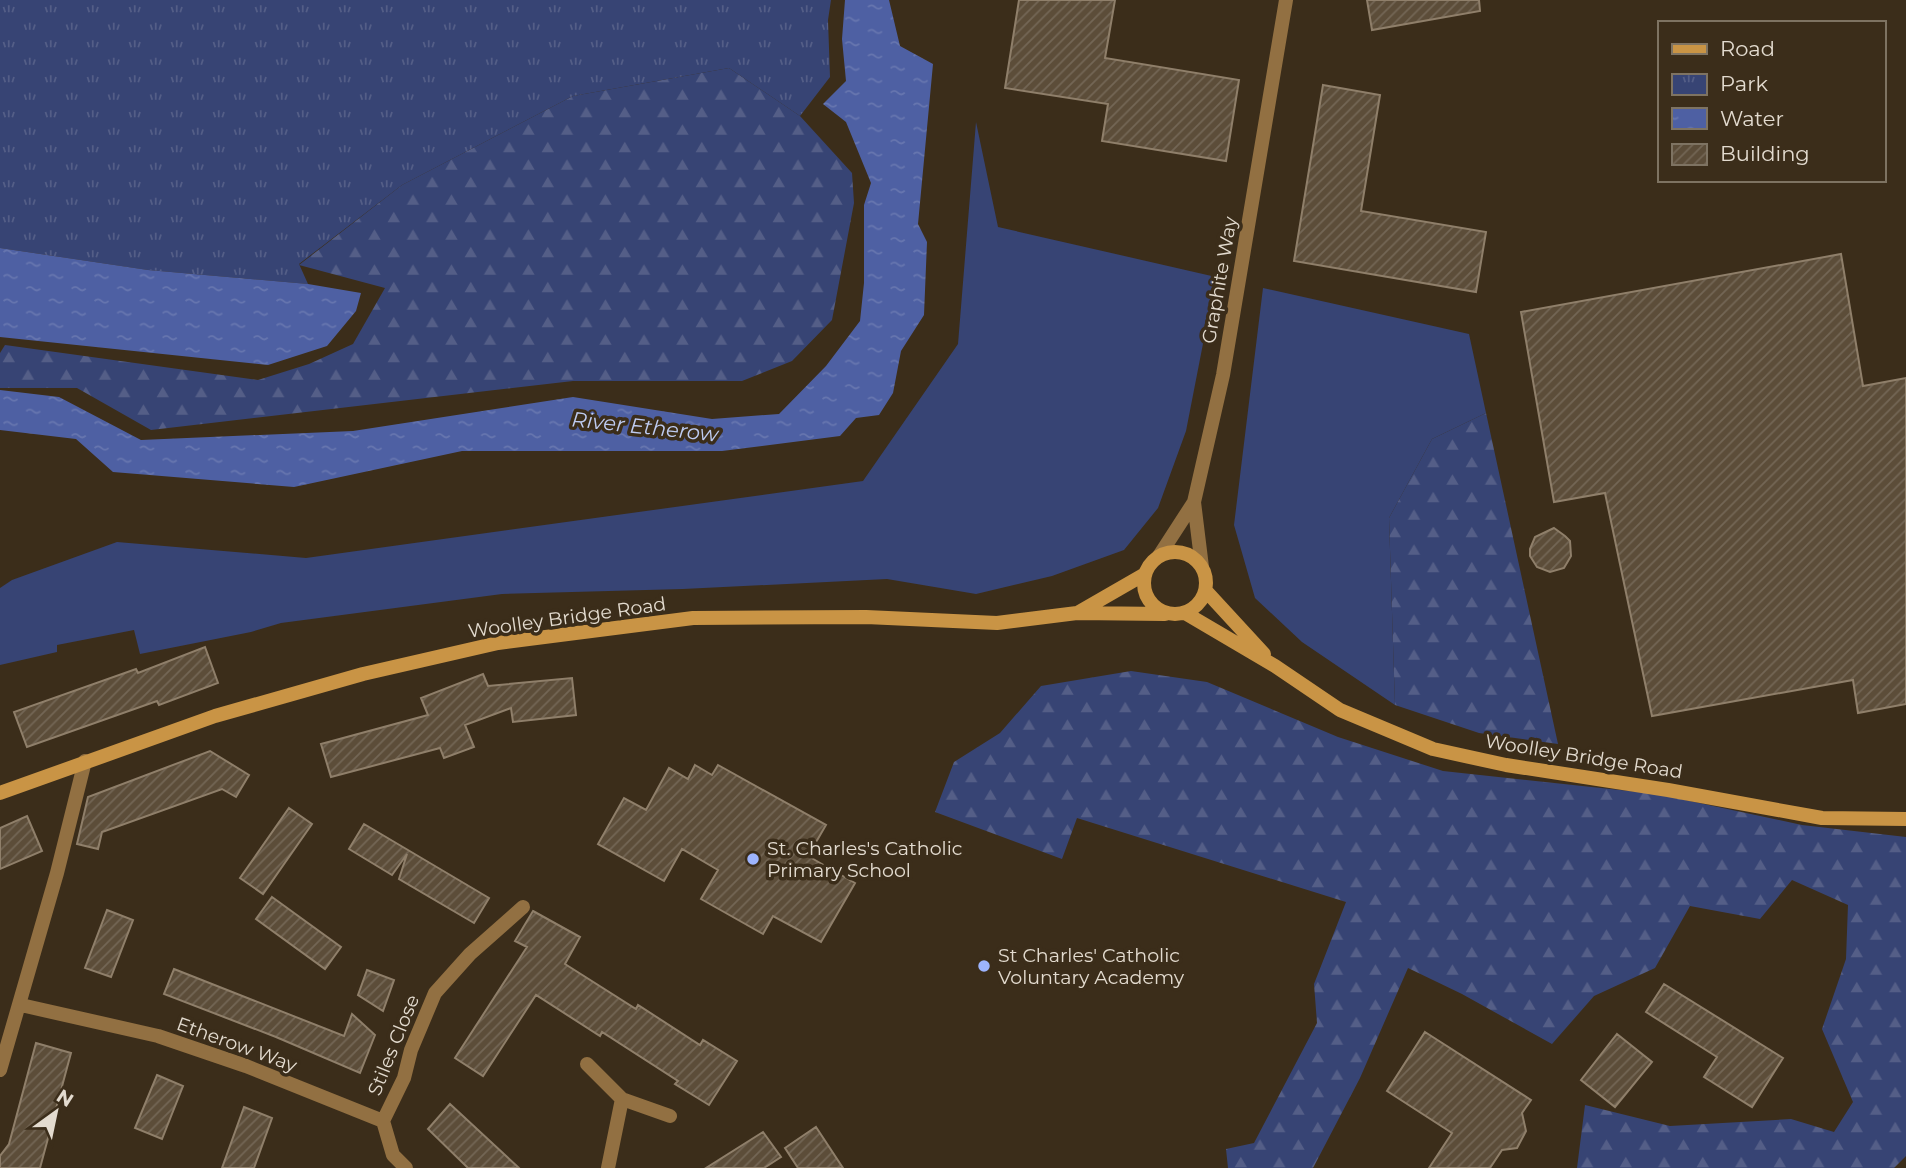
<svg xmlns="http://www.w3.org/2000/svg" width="1906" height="1168" font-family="Montserrat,sans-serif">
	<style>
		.grass { fill: #374474 }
		.forest { fill: url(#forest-firs) }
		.park { fill: url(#park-tufts) }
		.water { fill: url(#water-ripples) }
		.building { fill: url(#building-hatch); stroke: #8f7f6a; stroke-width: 2 }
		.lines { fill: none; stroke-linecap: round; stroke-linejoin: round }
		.street { stroke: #927042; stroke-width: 14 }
		.secondary { stroke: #c99445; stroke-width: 14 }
		.poi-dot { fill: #9db4fd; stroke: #3b2d1a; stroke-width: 2.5 }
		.labels { text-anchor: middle; stroke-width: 7; stroke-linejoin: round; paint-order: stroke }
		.street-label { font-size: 19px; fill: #e3dbcf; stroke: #3b2d1a }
		.poi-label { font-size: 19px; fill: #e3dbcf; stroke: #3b2d1a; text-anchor: start }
		.water-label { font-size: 21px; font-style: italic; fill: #becbf1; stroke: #3b2d1a }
	</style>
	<defs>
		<pattern id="forest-firs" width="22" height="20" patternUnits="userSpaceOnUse" patternTransform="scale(1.75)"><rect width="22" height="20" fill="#374474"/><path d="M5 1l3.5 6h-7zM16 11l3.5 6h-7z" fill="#545e87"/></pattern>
		<pattern id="park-tufts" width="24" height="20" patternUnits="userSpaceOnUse" patternTransform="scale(1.75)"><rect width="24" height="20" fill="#374474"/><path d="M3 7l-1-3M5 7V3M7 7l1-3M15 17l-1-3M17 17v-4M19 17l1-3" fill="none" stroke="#545e87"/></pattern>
		<pattern id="water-ripples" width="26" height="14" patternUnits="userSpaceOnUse" patternTransform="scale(1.75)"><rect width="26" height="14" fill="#4e60a3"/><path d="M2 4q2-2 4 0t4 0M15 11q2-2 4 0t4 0" fill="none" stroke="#6776af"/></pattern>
		<pattern id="building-hatch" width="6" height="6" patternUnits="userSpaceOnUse" patternTransform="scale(1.75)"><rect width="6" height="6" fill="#5c4d39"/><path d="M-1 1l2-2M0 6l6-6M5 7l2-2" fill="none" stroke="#736655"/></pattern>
	</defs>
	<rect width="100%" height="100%" fill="#3b2d1a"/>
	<!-- grass -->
	<path class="grass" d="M 976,122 L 998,227 L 1216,277 L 1186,431 L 1158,508 L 1124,550 L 1052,576 L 976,594 L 887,579 L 683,589 L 502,594 L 281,623 L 251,632 L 140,654 L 134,630 L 57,645 L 57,652 L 0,665 L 0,588 L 12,580 L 117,542 L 306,558 L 863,481 L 958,344 Z
		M 1263,288 L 1469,334 L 1486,413 L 1432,439 L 1389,518 L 1395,705 L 1302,642 L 1255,598 L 1234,525 Z"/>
	<!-- forest -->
	<path class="forest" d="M 729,68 L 800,116 L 852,173 L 854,203 L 832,320 L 792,361 L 742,381 L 573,381 L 151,430 L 77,388 L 0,388 L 0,353 L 5,345 L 258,380 L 309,364 L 353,344 L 385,288 L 299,265 L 402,185 L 573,96 Z
		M 1486,413 L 1558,744 L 1479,733 L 1395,705 L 1389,518 L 1432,439 Z
		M 1131,671 L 1207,682 L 1338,737 L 1443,771 L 1657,794 L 1802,825 L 1906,837 L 1906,1156 L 1894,1168 L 1577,1168 L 1585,1105 L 1670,1126 L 1791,1119 L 1834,1132 L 1853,1102 L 1822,1029 L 1846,959 L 1848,905 L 1792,880 L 1760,919 L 1690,906 L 1655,968 L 1594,996 L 1552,1044 L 1462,994 L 1408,968 L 1360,1078 L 1313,1168 L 1228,1168 L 1226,1149 L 1254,1143 L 1317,1023 L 1314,984 L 1346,902 L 1077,818 L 1062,859 L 935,812 L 954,762 L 1000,733 L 1041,686 Z"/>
	<!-- park -->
	<path class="park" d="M 0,0 L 831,0 L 828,20 L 830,77 L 800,116 L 729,68 L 573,96 L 402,185 L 299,264 L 308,284 L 148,270 L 0,248 Z"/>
	<!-- water -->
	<path class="water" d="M 845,0 L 889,0 L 900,46 L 933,64 L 918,224 L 927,242 L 924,315 L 901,351 L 893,393 L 879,415 L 856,418 L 840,436 L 722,451 L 462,451 L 294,487 L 113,472 L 76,439 L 0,430 L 0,390 L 59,397 L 141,440 L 353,431 L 573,397 L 712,419 L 779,414 L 826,366 L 860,321 L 864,283 L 864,205 L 871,183 L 846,122 L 823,104 L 846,81 L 842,39 Z
		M 0,248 L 148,270 L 308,284 L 361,293 L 356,311 L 327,346 L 268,365 L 0,337 Z"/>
	<!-- building -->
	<path class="building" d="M 1019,0 L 1115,0 L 1105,58 L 1239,80 L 1226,161 L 1102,141 L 1108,104 L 1005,88 Z
		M 1367,0 L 1479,0 L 1480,11 L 1372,30 Z
		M 1323,85 L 1380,95 L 1361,211 L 1486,232 L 1476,292 L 1294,261 Z
		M 1841,254 L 1863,386 L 1906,378 L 1906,704 L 1858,713 L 1853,680 L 1652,716 L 1605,493 L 1554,502 L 1521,312 Z
		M 1554,528 L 1565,536 L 1570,541 L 1571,556 L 1564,568 L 1550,572 L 1537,567 L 1530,556 L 1530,549 L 1535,537 Z
		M 205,647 L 218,683 L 159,705 L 157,701 L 27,747 L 14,712 L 136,669 L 138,673 Z
		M 483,674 L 488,686 L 572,678 L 576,715 L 513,722 L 511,708 L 465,725 L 474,747 L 444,758 L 440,748 L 331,777 L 321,744 L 428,715 L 421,698 Z
		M 210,751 L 249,775 L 236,797 L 222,789 L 102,832 L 98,849 L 77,844 L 88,797 Z
		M 695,765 L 712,775 L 718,765 L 826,825 L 808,856 L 855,883 L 821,942 L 773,916 L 763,934 L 701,899 L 718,870 L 682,849 L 664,881 L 598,844 L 624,798 L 646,810 L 669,768 L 688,779 Z
		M 289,808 L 312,824 L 263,894 L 240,878 Z
		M 27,816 L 42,851 L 0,869 L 0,828 Z
		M 364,824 L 489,898 L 474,923 L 399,879 L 407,854 L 392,875 L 349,849 Z
		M 272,897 L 341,947 L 325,969 L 256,919 Z
		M 107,910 L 133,920 L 111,977 L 85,968 Z
		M 533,911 L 580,937 L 565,964 L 636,1009 L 638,1005 L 700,1045 L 703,1040 L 737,1061 L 709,1105 L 675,1084 L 678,1081 L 602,1032 L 600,1036 L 536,995 L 483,1076 L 455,1058 L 527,947 L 515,941 Z
		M 174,969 L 344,1036 L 352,1014 L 375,1035 L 360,1073 L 276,1037 L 164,994 Z
		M 367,970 L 394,980 L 383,1011 L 358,995 Z
		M 1664,984 L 1783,1058 L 1752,1107 L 1704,1077 L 1717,1057 L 1646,1012 Z
		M 1425,1032 L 1531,1100 L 1522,1113 L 1526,1131 L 1517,1148 L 1502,1150 L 1490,1168 L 1429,1168 L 1452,1133 L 1387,1091 Z
		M 1617,1034 L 1652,1062 L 1615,1107 L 1581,1080 Z
		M 36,1043 L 71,1053 L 40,1168 L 0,1168 L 0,1156 L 9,1144 Z
		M 157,1075 L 183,1086 L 162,1139 L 135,1128 Z
		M 450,1104 L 519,1168 L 468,1168 L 428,1129 Z
		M 244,1107 L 272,1118 L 254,1168 L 222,1168 Z
		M 816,1127 L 843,1168 L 798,1168 L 785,1148 Z
		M 763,1132 L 781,1157 L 764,1168 L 706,1168 Z"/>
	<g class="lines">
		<!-- street -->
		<path class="street" d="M 1194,502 L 1202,567
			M 1159,556 L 1194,502 L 1223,375 L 1286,0
			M 21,1005 L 158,1036 L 246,1066 L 383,1121 L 393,1155 L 406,1168
			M 587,1064 L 622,1099 L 670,1116
			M 0,1070 L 57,873 L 85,761
			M 383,1121 L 404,1078 L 411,1050 L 435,993 L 470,954 L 523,907
			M 608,1168 L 622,1099"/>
		<!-- secondary -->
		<path class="secondary" d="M1144 583a31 31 0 1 1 62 0a31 31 0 1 1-62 0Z
			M 1206,591 L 1264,654
			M 1079,612 L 1145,574
			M 1185,613 L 1275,666 L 1340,710 L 1433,749 L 1506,765 L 1668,790 L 1822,818 L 1906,819
			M 0,793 L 215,716 L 363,674 L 498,643 L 693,618 L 866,617 L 997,623 L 1077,613 L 1165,614"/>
	</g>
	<!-- markers -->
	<g class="poi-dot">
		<circle cx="753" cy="859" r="7"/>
		<circle cx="984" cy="966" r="7"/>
	</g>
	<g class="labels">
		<!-- street labels -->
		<g class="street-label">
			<text transform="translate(1219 280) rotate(-80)" y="7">Graphite Way</text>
			<text transform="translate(567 617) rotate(-8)" y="7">Woolley Bridge Road</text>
			<text transform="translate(1584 756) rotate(9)" y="7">Woolley Bridge Road</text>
			<text transform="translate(237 1044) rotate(20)" y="7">Etherow Way</text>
			<text transform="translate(393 1045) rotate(-68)" y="7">Stiles Close</text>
		</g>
		<!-- poi labels -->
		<g class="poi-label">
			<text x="767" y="855">St. Charles's Catholic<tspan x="767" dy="22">Primary School</tspan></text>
			<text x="998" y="962">St Charles' Catholic<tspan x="998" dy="22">Voluntary Academy</tspan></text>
		</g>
		<!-- water labels -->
		<g class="water-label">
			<text transform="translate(645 427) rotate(6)" y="7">River Etherow</text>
		</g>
	</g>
	<!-- legend -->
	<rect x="1658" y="21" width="228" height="161" fill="#3b2d1a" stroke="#7e7362" stroke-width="2"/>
	<rect x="1672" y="44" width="35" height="10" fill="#c99445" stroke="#7e7362" stroke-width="2"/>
	<text x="1720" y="56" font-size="21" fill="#e3dbcf">Road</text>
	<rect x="1672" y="74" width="35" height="21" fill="url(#park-tufts)" stroke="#7e7362" stroke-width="2"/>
	<text x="1720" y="91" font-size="21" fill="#e3dbcf">Park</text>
	<rect x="1672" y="108" width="35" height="21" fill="url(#water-ripples)" stroke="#7e7362" stroke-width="2"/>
	<text x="1720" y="126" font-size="21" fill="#e3dbcf">Water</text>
	<rect x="1672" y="144" width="35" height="21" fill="url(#building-hatch)" stroke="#7e7362" stroke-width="2"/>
	<text x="1720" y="161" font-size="21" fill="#e3dbcf">Building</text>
	<!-- north arrow -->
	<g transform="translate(56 1112) rotate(33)" stroke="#3b2d1a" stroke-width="5" paint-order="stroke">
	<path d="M0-5L12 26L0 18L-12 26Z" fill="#e3dbcf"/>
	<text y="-10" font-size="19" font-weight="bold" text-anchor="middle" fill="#e3dbcf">N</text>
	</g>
</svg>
